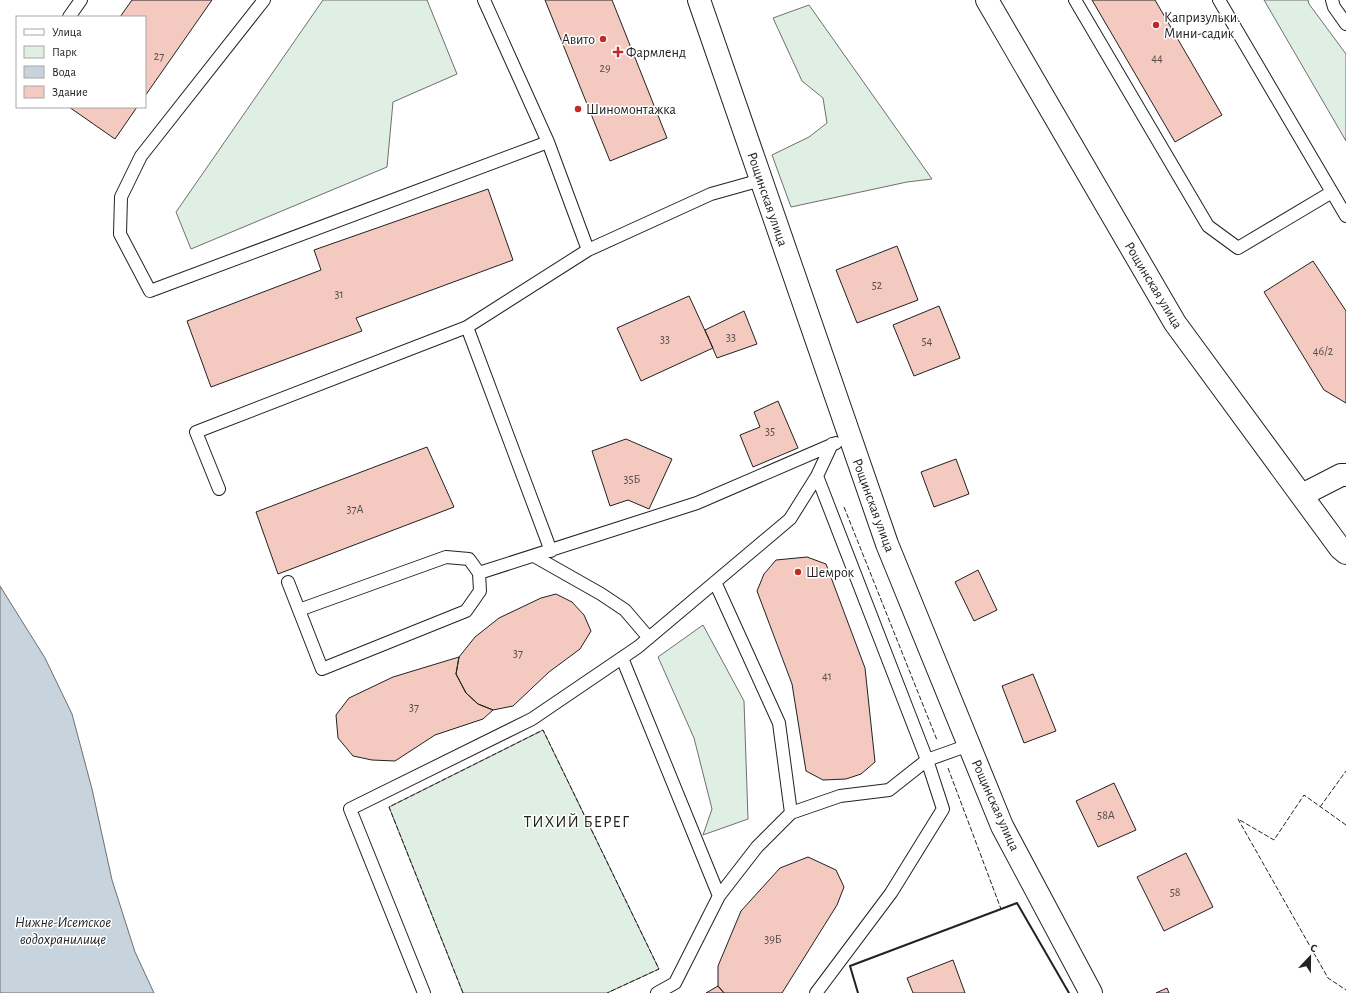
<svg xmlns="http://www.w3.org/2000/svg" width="1346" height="993" font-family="'Alegreya Sans',sans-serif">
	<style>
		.green { fill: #e0efe3; stroke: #6f6f6f }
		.water { fill: #c7d3dd; stroke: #6f6f6f }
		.building { fill: #f3c9c0; stroke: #222 }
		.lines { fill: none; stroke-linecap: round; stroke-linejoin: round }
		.lane-casing { stroke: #222; stroke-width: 14 }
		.street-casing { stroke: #222; stroke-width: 24 }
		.secondary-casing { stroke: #222; stroke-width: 24 }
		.lane { stroke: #fff; stroke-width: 12 }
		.street { stroke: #fff; stroke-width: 22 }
		.secondary { stroke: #fff; stroke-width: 22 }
		.fence { stroke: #222; stroke-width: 1; stroke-dasharray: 5 2; stroke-linecap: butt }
		.wall { stroke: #222; stroke-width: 2 }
		.poi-dot { fill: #c62828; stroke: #fff; stroke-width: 1.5 }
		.labels { text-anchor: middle; stroke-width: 3; stroke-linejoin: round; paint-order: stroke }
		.number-label { font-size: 12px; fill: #564c4a }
		.poi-label { font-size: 14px; fill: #222; stroke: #fff; text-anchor: start }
		.street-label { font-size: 14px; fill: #222; stroke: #fff }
		.water-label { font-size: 15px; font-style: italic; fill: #222; stroke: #fff }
		.quarter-label { font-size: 16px; letter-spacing: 1px; fill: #222; stroke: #fff }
	</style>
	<rect width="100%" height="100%" fill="#fff"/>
	<!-- green -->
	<path class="green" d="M 323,0 L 427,0 L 457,74 L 393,102 L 387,167 L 191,249 L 176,212 Z
		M 1264,0 L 1308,0 L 1309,4 L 1346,54 L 1346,141 Z
		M 809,5 L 932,179 L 907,182 L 791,207 L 772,155 L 809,137 L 827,123 L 823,98 L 802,81 L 773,18 Z
		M 703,625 L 744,701 L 748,819 L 703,835 L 712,809 L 694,738 L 658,657 Z
		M 543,730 L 659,969 L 607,993 L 463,993 L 389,807 Z"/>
	<!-- water -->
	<path class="water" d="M 0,586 L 45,658 L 72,714 L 92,789 L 112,880 L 135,952 L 154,993 L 0,993 Z"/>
	<!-- building -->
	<path class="building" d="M 132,0 L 212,0 L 145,96 L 145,17 L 120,17 Z
		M 545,0 L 612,0 L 667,138 L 610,161 Z
		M 1092,0 L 1155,0 L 1222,115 L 1175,142 Z
		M 69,107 L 137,107 L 115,139 Z
		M 488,189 L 513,260 L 356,318 L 362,331 L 211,387 L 187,321 L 321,270 L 314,250 Z
		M 897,246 L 918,300 L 857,323 L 836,270 Z
		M 1313,261 L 1346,311 L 1346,403 L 1324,390 L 1264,292 Z
		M 689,296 L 713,348 L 641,381 L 617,328 Z
		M 939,306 L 960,358 L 914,376 L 893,325 Z
		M 744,311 L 757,344 L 717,358 L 705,330 Z
		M 778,401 L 798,448 L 753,467 L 740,435 L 760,427 L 754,412 Z
		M 626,439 L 672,459 L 649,509 L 628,500 L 610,506 L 592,451 Z
		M 427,447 L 454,507 L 278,574 L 256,512 Z
		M 956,459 L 969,494 L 934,507 L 921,472 Z
		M 807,557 L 826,564 L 865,668 L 875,762 L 861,774 L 846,779 L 823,780 L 806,771 L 792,684 L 757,591 L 764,574 L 776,560 Z
		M 978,570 L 997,610 L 974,621 L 955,582 Z
		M 556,594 L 572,602 L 584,615 L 591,631 L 580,649 L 549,672 L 513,706 L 493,710 L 478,704 L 466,693 L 456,674 L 459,657 L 475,637 L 499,618 L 541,598 Z
		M 459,657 L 456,674 L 466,693 L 478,704 L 493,710 L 483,719 L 435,735 L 395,761 L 372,760 L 353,756 L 338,738 L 336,715 L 349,698 L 393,677 Z
		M 1033,674 L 1056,731 L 1024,743 L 1002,686 Z
		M 1114,783 L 1136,830 L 1098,847 L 1076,801 Z
		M 1186,853 L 1213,907 L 1164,931 L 1137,877 Z
		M 808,857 L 836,870 L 844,887 L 837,905 L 782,993 L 724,993 L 718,986 L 718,966 L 741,911 L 780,868 Z
		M 953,960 L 965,993 L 913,993 L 907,978 Z
		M 718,986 L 724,993 L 706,993 Z
		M 1167,988 L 1169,993 L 1156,993 Z"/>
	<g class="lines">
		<!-- lane casing -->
		<g class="lane-casing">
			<path id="lane" d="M 264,0 L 141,156 L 121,197 L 120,234 L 150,291 L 548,142 L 484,0
				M 1075,0 L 1208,226 L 1238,248 L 1332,192
				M 1219,0 L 1346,216
				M 1332,0 L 1334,7 L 1346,24
				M 69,17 L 81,0
				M 548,142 L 588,250 L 467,327 L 551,551
				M 588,250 L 711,194 L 761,180
				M 219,489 L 196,432 L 467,327
				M 534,556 L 601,594 L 625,610 L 649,638
				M 288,582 L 322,669 L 466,611 L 480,591 L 479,573 L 697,503 L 836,443
				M 715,582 L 779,723 L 791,813
				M 299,610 L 446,557 L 469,559 L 479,573
				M 622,658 L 719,896
				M 424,993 L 350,809 L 532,719 L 638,647 L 790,519 L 817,476 L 832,444
				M 657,993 L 675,983 L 719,896 L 757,847 L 791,813 L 840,796 L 889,790 L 927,760 L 969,745
				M 816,993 L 891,893 L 943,809 L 927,760 L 817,476"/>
		</g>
		<!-- street casing -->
		<g class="street-casing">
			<path id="street" d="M 699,0 L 887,544 L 1002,826 L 1091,993
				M 1302,495 L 1341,475 L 1346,475"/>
		</g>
		<!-- secondary casing -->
		<g class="secondary-casing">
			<path id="secondary" d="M 987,0 L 1175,323 L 1340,548 L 1346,553"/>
		</g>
		<!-- lane -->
		<use href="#lane" class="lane"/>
		<!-- street -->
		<use href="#street" class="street"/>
		<!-- secondary -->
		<use href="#secondary" class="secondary"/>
		<!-- fence -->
		<path class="fence" d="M 844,507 L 937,740
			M 948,768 L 1001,909
			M 1320,807 L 1346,771
			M 1346,825 L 1304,795 L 1274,840 L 1238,819 L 1328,978 L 1346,990
			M 463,993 L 389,807 L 543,730 L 659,969 L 607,993"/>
		<!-- wall -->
		<path class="wall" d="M 858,993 L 850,966 L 1017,903 L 1069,993"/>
	</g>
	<!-- markers -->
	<g class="poi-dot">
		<circle cx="1156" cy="25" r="4"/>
		<circle cx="603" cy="39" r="4"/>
		<path d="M616 46h4v4h4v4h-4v4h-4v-4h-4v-4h4z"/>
		<circle cx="578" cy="109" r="4"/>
		<circle cx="798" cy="572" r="4"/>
	</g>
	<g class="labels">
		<!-- number labels -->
		<g class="number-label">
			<text x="159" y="60">27</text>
			<text x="1157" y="62">44</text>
			<text x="605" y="72">29</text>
			<text x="877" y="289">52</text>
			<text x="339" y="298">31</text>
			<text x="731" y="341">33</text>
			<text x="665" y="343">33</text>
			<text x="927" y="345">54</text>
			<text x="1323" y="355">46/2</text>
			<text x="770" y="435">35</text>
			<text x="632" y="483">35Б</text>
			<text x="355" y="513">37А</text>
			<text x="518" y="657">37</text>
			<text x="827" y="680">41</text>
			<text x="414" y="711">37</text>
			<text x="1106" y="819">58А</text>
			<text x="1175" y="896">58</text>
			<text x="773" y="943">39Б</text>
		</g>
		<!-- poi labels -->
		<g class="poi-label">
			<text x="1164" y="22">Капризульки.<tspan x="1164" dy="16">Мини-садик</tspan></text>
			<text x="595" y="44" text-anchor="end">Авито</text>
			<text x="626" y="57">Фармленд</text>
			<text x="586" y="114">Шиномонтажка</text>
			<text x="806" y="577">Шемрок</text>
		</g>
		<!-- street labels -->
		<g class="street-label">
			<text transform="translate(768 199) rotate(71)" y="5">Рощинская улица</text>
			<text transform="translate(1154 285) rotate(59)" y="5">Рощинская улица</text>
			<text transform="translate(874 505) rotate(70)" y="5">Рощинская улица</text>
			<text transform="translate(996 805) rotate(66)" y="5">Рощинская улица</text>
		</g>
		<!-- water labels -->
		<g class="water-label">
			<text x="63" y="927">Нижне-Исетское<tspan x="63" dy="17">водохранилище</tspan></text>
		</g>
		<!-- quarter labels -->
		<g class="quarter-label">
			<text x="577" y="827">ТИХИЙ БЕРЕГ</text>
		</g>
	</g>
	<!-- legend -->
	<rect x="16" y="16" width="130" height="92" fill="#ffffff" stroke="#a7a7a7"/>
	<rect x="24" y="29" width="20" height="6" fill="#ffffff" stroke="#a7a7a7"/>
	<text x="52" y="36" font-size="12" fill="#222222">Улица</text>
	<rect x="24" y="46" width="20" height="12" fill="#e0efe3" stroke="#a7a7a7"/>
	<text x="52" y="56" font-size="12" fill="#222222">Парк</text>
	<rect x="24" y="66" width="20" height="12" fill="#c7d3dd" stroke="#a7a7a7"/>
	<text x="52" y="76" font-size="12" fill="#222222">Вода</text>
	<rect x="24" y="86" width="20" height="12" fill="#f3c9c0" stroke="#a7a7a7"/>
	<text x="52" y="96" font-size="12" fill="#222222">Здание</text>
	<!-- north arrow -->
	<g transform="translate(1310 957) rotate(22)" stroke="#ffffff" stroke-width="3" paint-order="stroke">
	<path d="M0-3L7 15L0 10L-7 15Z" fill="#222222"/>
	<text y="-6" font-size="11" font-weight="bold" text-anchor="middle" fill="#222222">С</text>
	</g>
</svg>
